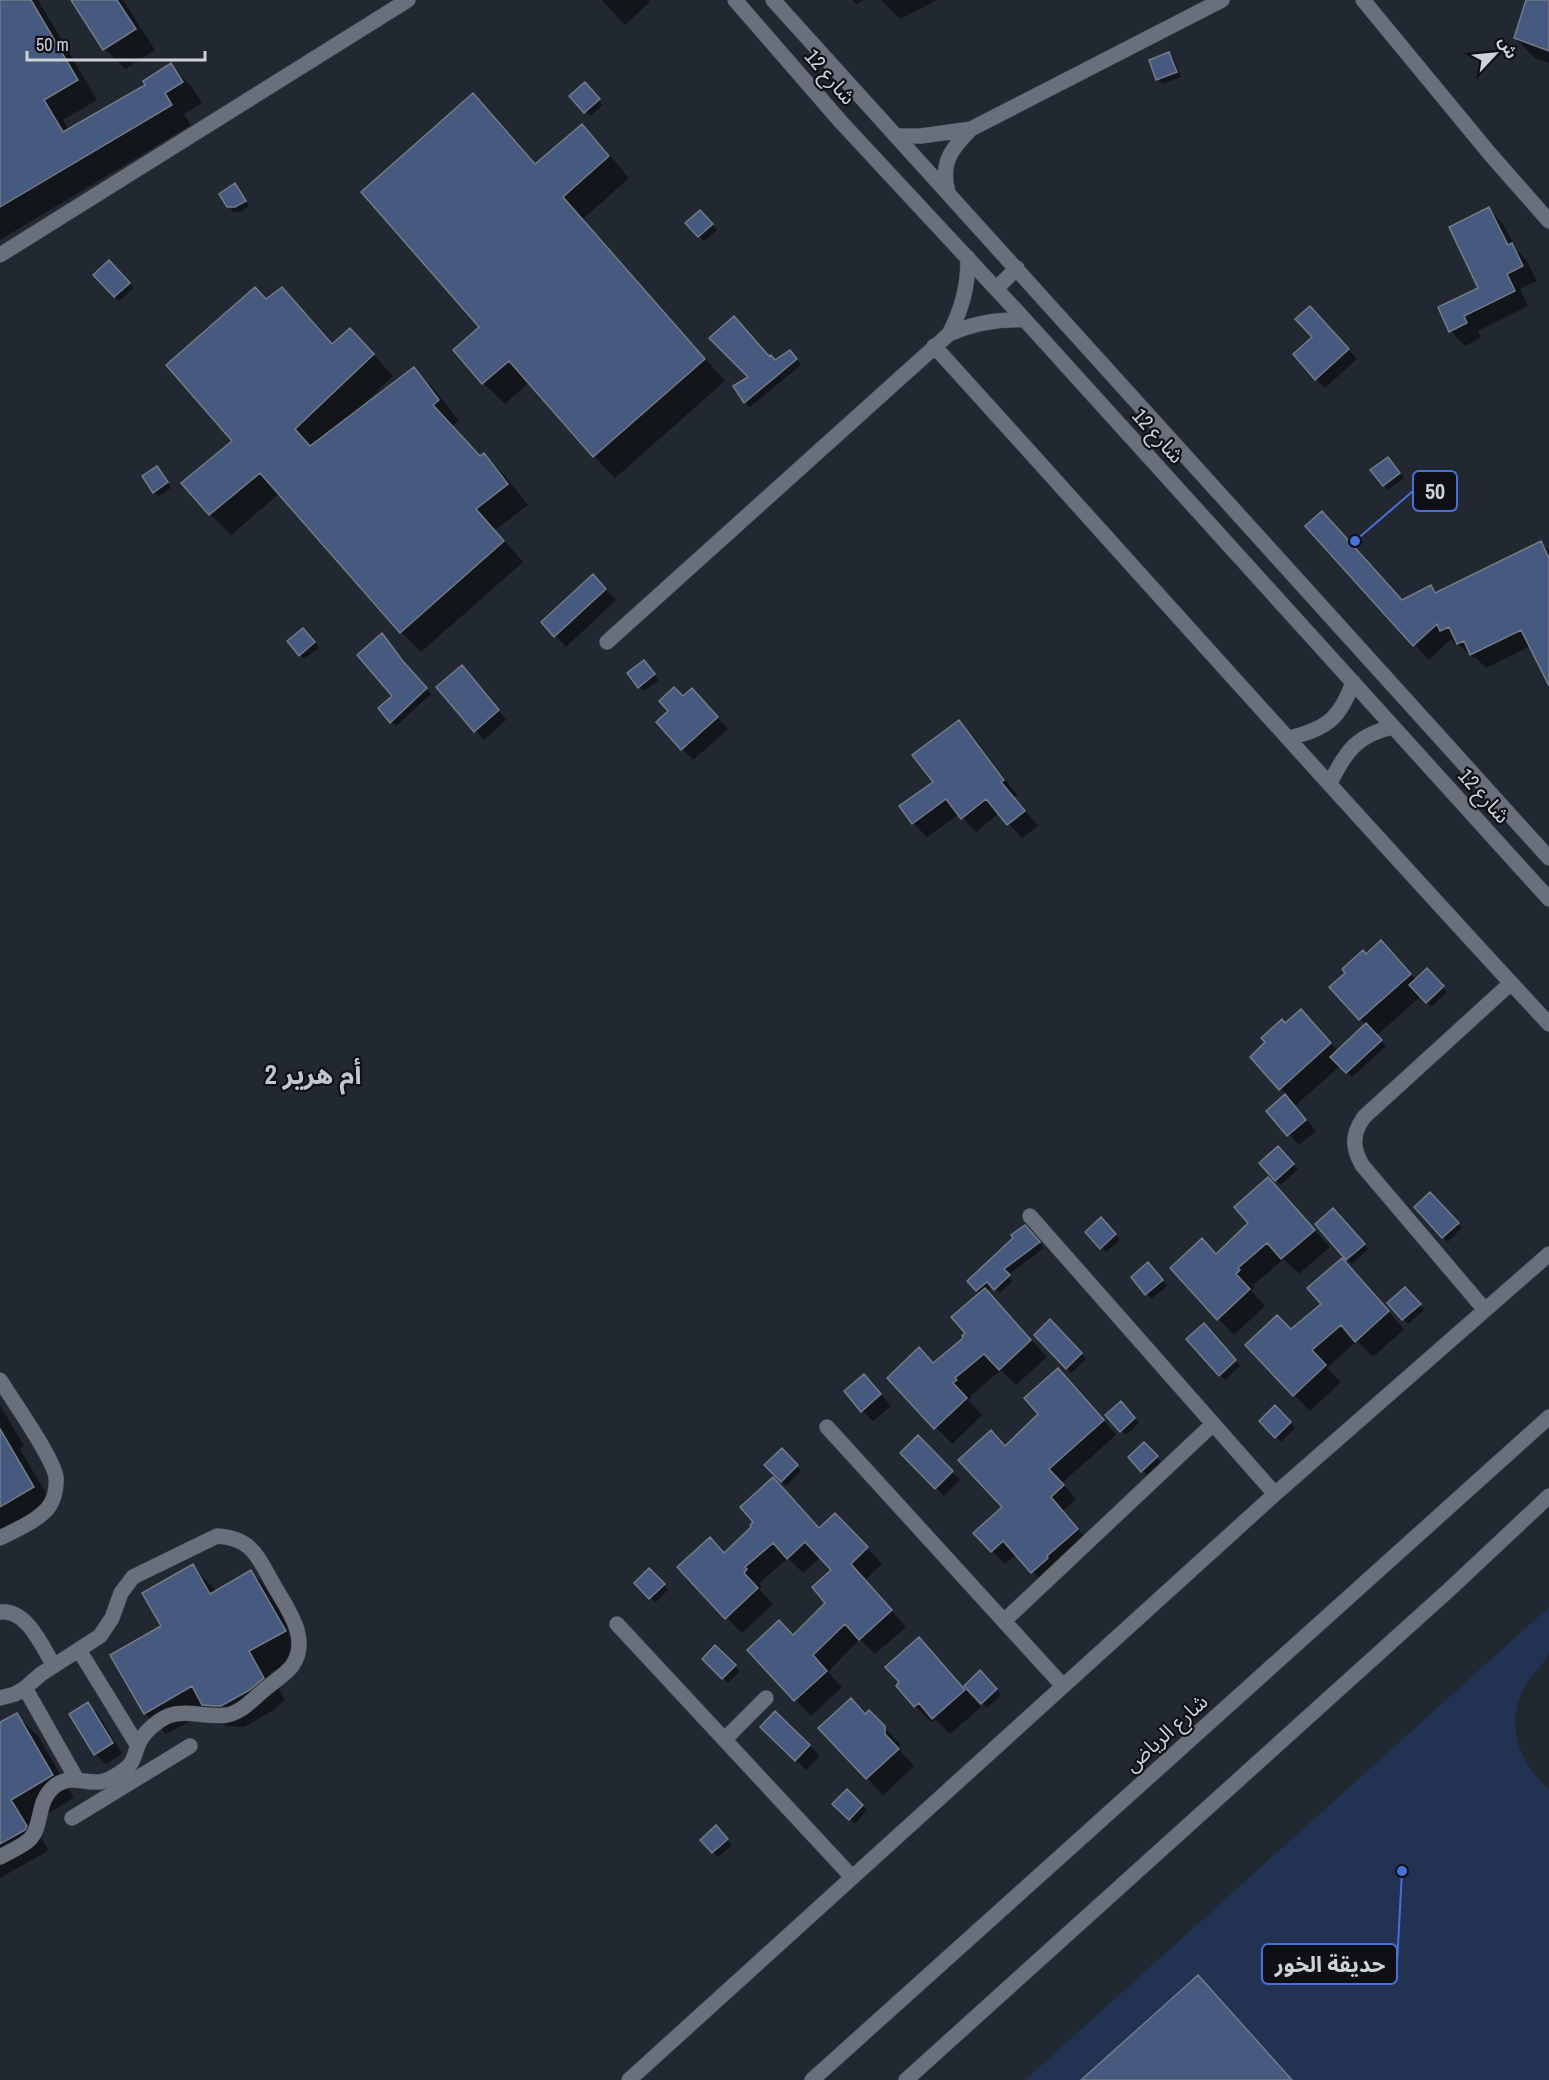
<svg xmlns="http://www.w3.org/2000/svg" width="1549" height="2080" font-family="'Archivo Narrow','Noto Sans Arabic',sans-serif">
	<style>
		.green { fill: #213252 }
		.shadow { fill: #0007 }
		.building { fill: #465a80; stroke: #747b87; stroke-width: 1.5 }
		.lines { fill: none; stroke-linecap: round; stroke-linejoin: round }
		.minor-casing { stroke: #3e424b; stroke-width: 16 }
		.tertiary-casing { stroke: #3e424b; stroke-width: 16 }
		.secondary-casing { stroke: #3e424b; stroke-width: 16 }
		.minor { stroke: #69707c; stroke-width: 15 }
		.tertiary { stroke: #69707c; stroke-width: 15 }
		.secondary { stroke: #69707c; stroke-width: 15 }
		.labels { text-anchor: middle; stroke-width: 4.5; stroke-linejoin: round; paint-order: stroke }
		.street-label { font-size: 21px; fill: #ced2d8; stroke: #0e1015 }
		.district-label { font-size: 27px; font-weight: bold; fill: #bec6d3; stroke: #0e1015 }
		.leader { fill: none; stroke: #496fd8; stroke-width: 2 }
		.callout-dot { fill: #496fd8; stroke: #0e1015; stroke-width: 2 }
		.callout { fill: #0e1015; stroke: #496fd8; stroke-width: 2 }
		.callout-label { font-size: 22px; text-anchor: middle; font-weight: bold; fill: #ced2d8 }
	</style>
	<rect width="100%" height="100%" fill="#222832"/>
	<!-- green -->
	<path class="green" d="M 1549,1607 C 1549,1617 1549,1645 1549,1653 C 1545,1663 1533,1673 1527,1683 C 1503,1720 1518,1763 1549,1789 L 1549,2080 L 1025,2080 Z"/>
	<!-- shadow -->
	<path class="shadow" d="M 0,0 L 38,0 L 97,100 L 63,120 L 69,130 L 147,85 L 171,65 L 191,86 L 202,103 L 184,114 L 191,125 L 0,240 Z
		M 73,0 L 123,0 L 155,50 L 125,69 L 105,49 Z
		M 602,0 L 648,0 L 650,2 L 625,25 Z
		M 852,0 L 864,0 L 856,4 Z
		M 881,0 L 937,0 L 900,19 Z
		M 1527,0 L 1549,0 L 1549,63 L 1535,58 L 1515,38 Z
		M 1169,54 L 1174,59 L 1181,77 L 1163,84 L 1158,79 L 1151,61 Z
		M 590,89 L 603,105 L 590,116 L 571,96 Z
		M 473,95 L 536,165 L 582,126 L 603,147 L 629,178 L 583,219 L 725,381 L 615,478 L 594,456 L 529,382 L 505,404 L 483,383 Z
		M 239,190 L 249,206 L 240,212 L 234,212 L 229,207 Z
		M 1489,209 L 1503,224 L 1517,250 L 1526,260 L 1537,281 L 1520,289 L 1528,306 L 1478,331 L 1481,338 L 1465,346 L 1451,331 L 1480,288 Z
		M 705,216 L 717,230 L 704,241 L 687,223 Z
		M 109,262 L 134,288 L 119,301 L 95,275 Z
		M 282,289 L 333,345 L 370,351 L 393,376 L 363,405 L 364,407 L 413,369 L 434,389 L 459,421 L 452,426 L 481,458 L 484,455 L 505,476 L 528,505 L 495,530 L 523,562 L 421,652 L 401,632 L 280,493 L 231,535 L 210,514 L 234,441 L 267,300 Z
		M 1320,317 L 1357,359 L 1325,388 L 1316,379 L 1314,337 Z
		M 795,357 L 801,365 L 750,407 L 745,402 L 750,377 L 769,358 L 775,361 Z
		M 1392,464 L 1404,478 L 1388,490 L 1384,485 Z
		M 161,473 L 171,488 L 159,496 L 154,492 Z
		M 1322,513 L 1403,601 L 1431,587 L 1437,594 L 1540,542 L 1549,551 L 1549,683 L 1531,646 L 1486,668 L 1475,657 L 1473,658 L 1458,644 L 1456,645 L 1451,639 L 1429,660 L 1307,526 Z
		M 603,586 L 616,600 L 566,647 L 543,622 Z
		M 308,634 L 319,648 L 304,659 L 300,655 Z
		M 407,667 L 431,694 L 396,726 L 380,709 L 394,697 Z
		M 648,667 L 659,680 L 644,691 L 639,687 Z
		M 471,676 L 506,720 L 484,740 L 439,687 Z
		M 683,698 L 702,700 L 728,729 L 693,760 L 658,722 Z
		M 959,722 L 973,736 L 1017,795 L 1014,797 L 1038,826 L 1022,838 L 999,813 L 976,832 L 959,814 L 927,837 L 913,823 L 901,806 L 935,782 Z
		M 1381,942 L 1416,980 L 1427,971 L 1447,992 L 1431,1007 L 1421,996 L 1376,1036 L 1386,1046 L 1352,1077 L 1341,1065 L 1295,1106 L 1316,1131 L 1299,1145 L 1268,1111 L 1287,1095 L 1252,1057 L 1286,1025 L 1317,1027 L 1338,1051 L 1366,1025 L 1332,987 Z
		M 1277,1148 L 1298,1169 L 1281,1185 L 1261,1163 Z
		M 1430,1194 L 1462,1228 L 1448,1242 L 1416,1207 Z
		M 1284,1196 L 1330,1247 L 1299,1274 L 1284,1259 L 1253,1285 L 1255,1287 L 1251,1291 L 1265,1306 L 1234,1335 L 1218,1318 L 1202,1240 L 1217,1255 L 1250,1223 Z
		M 1338,1215 L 1368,1249 L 1352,1264 L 1347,1259 Z
		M 1101,1219 L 1120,1240 L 1106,1252 L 1087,1232 Z
		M 1029,1232 L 1044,1248 L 1008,1275 L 1013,1281 L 1000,1293 L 993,1286 L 987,1291 L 1047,1357 L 1016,1385 L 1001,1370 L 970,1396 L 972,1397 L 968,1400 L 982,1415 L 952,1444 L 889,1378 L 934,1364 L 965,1338 L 981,1294 L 977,1290 Z
		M 1342,1260 L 1404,1329 L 1373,1357 L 1357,1341 L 1327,1368 L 1341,1382 L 1310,1411 L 1247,1345 L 1291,1331 L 1324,1305 Z
		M 1153,1269 L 1167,1286 L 1151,1299 L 1133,1277 Z
		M 1410,1294 L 1424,1310 L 1408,1324 L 1389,1303 Z
		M 1050,1321 L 1086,1359 L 1071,1373 L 1036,1335 Z
		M 1208,1330 L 1240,1366 L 1225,1380 L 1220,1375 Z
		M 1071,1383 L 1116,1435 L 1062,1483 L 1076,1499 L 1063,1511 L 1090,1543 L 1046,1585 L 1017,1554 L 1005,1564 L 976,1533 L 1004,1508 L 1005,1447 Z
		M 874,1386 L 891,1406 L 873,1421 L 863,1411 Z
		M 0,1405 L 24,1446 L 20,1449 L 55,1509 L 0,1532 Z
		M 1275,1407 L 1295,1428 L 1281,1442 L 1261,1421 Z
		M 1125,1408 L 1139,1423 L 1126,1435 L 1121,1431 Z
		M 918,1438 L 960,1480 L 944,1496 L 902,1453 Z
		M 1144,1444 L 1161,1462 L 1147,1475 L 1130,1457 Z
		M 782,1450 L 801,1471 L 786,1486 L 767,1465 Z
		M 820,1530 L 850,1530 L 882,1564 L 865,1580 L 906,1627 L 875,1654 L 860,1639 L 828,1672 L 842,1687 L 811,1716 L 749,1650 L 794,1637 L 827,1603 L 833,1570 L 821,1557 L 803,1573 L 788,1558 L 759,1583 L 762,1586 L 759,1589 L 773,1604 L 742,1633 L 726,1617 L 725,1554 Z
		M 192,1565 L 217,1592 L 251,1572 L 273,1594 L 306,1653 L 270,1673 L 285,1700 L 272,1711 L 244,1727 L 226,1726 L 210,1710 L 166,1734 L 145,1713 Z
		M 649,1570 L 668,1590 L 655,1603 L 636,1583 Z
		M 919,1639 L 981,1707 L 950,1734 L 935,1719 L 931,1722 L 915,1706 Z
		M 715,1648 L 740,1671 L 728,1683 L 704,1659 Z
		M 980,1672 L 1001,1695 L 987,1708 L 966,1686 Z
		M 88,1704 L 99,1715 L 122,1754 L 106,1764 L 95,1754 Z
		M 869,1712 L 900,1744 L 900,1751 L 914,1766 L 883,1795 L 820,1728 L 866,1715 Z
		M 776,1713 L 820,1756 L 806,1770 L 762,1727 Z
		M 16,1715 L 38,1736 L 74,1798 L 32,1823 L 48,1849 L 46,1852 L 0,1878 L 0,1724 Z
		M 847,1791 L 867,1810 L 855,1824 L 835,1804 Z
		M 721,1832 L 732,1845 L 718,1857 L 702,1840 Z"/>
	<!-- building -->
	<path class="building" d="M 0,0 L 31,0 L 78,80 L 44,100 L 63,132 L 145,85 L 143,81 L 171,63 L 183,82 L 165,93 L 172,105 L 0,207 Z
		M 71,0 L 117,0 L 136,29 L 103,50 Z
		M 1526,0 L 1549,0 L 1549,51 L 1514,38 Z
		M 1169,52 L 1177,72 L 1156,80 L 1149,60 Z
		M 585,82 L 600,99 L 584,113 L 569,96 Z
		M 473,93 L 535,164 L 582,124 L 609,156 L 563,197 L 705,359 L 593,457 L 509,361 L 482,384 L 453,350 L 479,327 L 361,192 Z
		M 235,183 L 246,201 L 235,207 L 227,207 L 219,194 Z
		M 1489,207 L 1508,245 L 1512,243 L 1523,266 L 1507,274 L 1515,291 L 1464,316 L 1467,323 L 1449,332 L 1438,307 L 1478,288 L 1449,227 Z
		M 700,210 L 713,224 L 698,237 L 685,223 Z
		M 109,260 L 130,283 L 114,297 L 93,275 Z
		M 255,287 L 266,299 L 282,287 L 332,344 L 350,328 L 374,354 L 295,429 L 310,446 L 414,367 L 439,400 L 433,405 L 480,456 L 484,453 L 508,484 L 476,509 L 504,541 L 400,633 L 260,473 L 209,515 L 181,483 L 232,441 L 166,365 Z
		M 1310,306 L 1349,349 L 1315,380 L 1293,354 L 1312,337 L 1295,319 Z
		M 734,316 L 769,356 L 771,355 L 775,360 L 790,350 L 797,359 L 744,403 L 733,386 L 748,377 L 709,338 Z
		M 1388,457 L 1400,473 L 1383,486 L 1370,470 Z
		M 157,466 L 168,482 L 153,493 L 142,476 Z
		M 1322,511 L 1402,600 L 1431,585 L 1435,593 L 1541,541 L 1549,558 L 1549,686 L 1521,630 L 1470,655 L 1464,641 L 1457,644 L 1449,627 L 1440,631 L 1437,624 L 1413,646 L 1305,526 Z
		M 593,574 L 606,589 L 554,637 L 541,622 Z
		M 303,628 L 315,642 L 299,656 L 287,641 Z
		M 382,633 L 402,660 L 427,688 L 390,723 L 378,708 L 392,696 L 357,655 Z
		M 644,660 L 655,674 L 638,688 L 627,673 Z
		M 462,665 L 499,710 L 474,732 L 436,687 Z
		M 674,687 L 683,696 L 692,688 L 718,717 L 681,750 L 656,722 L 668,711 L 659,701 Z
		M 959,720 L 1004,780 L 1001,782 L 1025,811 L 1007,825 L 986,799 L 961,819 L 946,799 L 912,824 L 899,806 L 933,782 L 912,755 Z
		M 1381,940 L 1411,974 L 1359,1020 L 1329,987 L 1345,973 L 1342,969 L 1363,950 L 1366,954 Z
		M 1427,968 L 1444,986 L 1426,1003 L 1409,985 Z
		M 1301,1009 L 1331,1043 L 1279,1090 L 1250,1057 L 1265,1042 L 1261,1038 L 1282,1019 L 1285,1023 Z
		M 1366,1023 L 1382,1040 L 1346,1073 L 1330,1057 Z
		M 1285,1094 L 1306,1120 L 1287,1136 L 1266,1111 Z
		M 1278,1146 L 1294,1164 L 1275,1181 L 1259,1163 Z
		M 1268,1177 L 1315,1230 L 1281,1259 L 1267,1243 L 1238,1268 L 1240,1270 L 1236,1274 L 1250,1289 L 1217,1320 L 1170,1268 L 1202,1238 L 1216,1254 L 1248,1223 L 1234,1207 Z
		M 1430,1192 L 1459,1223 L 1442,1238 L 1414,1207 Z
		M 1333,1208 L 1365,1244 L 1346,1260 L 1315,1224 Z
		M 1101,1217 L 1116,1234 L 1100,1249 L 1085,1232 Z
		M 1025,1225 L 1040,1242 L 1004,1269 L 1010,1275 L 994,1290 L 987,1282 L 976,1291 L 967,1281 L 1013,1238 L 1011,1235 Z
		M 1342,1258 L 1389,1311 L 1355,1342 L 1341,1325 L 1312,1350 L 1326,1365 L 1293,1396 L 1245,1345 L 1277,1315 L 1291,1329 L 1321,1304 L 1307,1288 Z
		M 1148,1262 L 1163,1280 L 1145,1295 L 1131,1277 Z
		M 1405,1287 L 1421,1304 L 1402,1320 L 1387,1303 Z
		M 985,1288 L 1031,1340 L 999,1370 L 984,1354 L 955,1378 L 957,1380 L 953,1383 L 967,1398 L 934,1429 L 887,1378 L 919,1347 L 933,1363 L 963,1338 L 962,1336 L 965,1333 L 951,1317 Z
		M 1050,1319 L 1082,1353 L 1066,1369 L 1034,1335 Z
		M 1204,1323 L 1236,1360 L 1219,1376 L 1186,1339 Z
		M 1058,1368 L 1104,1420 L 1049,1469 L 1064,1485 L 1051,1497 L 1078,1529 L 1047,1556 L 1048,1558 L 1031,1573 L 1003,1541 L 991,1552 L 973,1533 L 1002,1507 L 958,1460 L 991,1430 L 1005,1446 L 1038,1414 L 1024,1398 Z
		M 864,1374 L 881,1394 L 861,1412 L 844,1391 Z
		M 1121,1401 L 1135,1418 L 1120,1432 L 1105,1415 Z
		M 1275,1405 L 1291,1422 L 1275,1438 L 1259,1421 Z
		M 0,1429 L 34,1487 L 0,1507 Z
		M 918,1435 L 953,1471 L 935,1489 L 900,1453 Z
		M 1144,1442 L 1158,1456 L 1141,1472 L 1128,1457 Z
		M 782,1448 L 798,1465 L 781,1482 L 764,1465 Z
		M 773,1477 L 819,1528 L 835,1513 L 868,1547 L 851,1564 L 892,1610 L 859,1640 L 845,1624 L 813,1655 L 827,1671 L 794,1701 L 747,1650 L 779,1620 L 793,1635 L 825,1603 L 812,1587 L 831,1570 L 805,1542 L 787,1559 L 773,1543 L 745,1567 L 747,1569 L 744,1573 L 758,1588 L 725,1619 L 677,1567 L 710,1537 L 724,1553 L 751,1527 L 750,1525 L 753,1522 L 740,1507 Z
		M 193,1564 L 210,1594 L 251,1570 L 286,1631 L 249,1651 L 264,1678 L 250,1690 L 221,1706 L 213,1706 L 202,1705 L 192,1686 L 144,1714 L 110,1655 L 161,1626 L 142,1593 Z
		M 649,1568 L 665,1584 L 649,1599 L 634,1583 Z
		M 919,1637 L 965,1690 L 932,1719 L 919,1703 L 914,1707 L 896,1686 L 899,1682 L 885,1667 Z
		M 715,1645 L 736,1665 L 722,1679 L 702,1659 Z
		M 980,1670 L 997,1689 L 981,1704 L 964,1686 Z
		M 851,1698 L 865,1714 L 869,1710 L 885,1726 L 885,1734 L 899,1749 L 866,1779 L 818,1728 Z
		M 88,1702 L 113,1743 L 94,1755 L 69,1714 Z
		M 775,1711 L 810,1745 L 795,1761 L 760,1727 Z
		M 17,1713 L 53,1775 L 11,1800 L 27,1826 L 25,1830 L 0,1844 L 0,1722 Z
		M 847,1789 L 863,1805 L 849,1820 L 832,1804 Z
		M 716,1825 L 728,1839 L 712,1853 L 700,1840 Z
		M 1198,1975 L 1292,2080 L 1081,2080 L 1138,2029 Z"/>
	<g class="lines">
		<!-- minor casing -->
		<g class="minor-casing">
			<path id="minor" d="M 1363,0 L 1490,154 L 1549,221
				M 896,136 L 921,136 L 971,129
				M 948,192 C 940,163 951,149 971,129 L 1222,0
				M 0,255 L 408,0
				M 949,334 C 962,309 968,287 968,258
				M 934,346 C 1139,572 1341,800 1549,1024
				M 607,642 L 949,334 C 974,323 998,319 1025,320
				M 1289,738 C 1326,729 1340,719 1353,682
				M 1330,783 C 1346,751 1357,735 1393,727
				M 1030,1216 L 1275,1494
				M 1485,1310 L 1362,1165 C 1352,1147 1352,1134 1364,1117 L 1511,983
				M 0,1380 C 13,1401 53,1457 56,1477 C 57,1488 54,1500 48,1508 C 36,1522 15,1530 0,1538
				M 827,1427 L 1063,1686
				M 0,1612 C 27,1609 42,1646 54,1666
				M 1004,1621 L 1213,1424
				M 617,1624 L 852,1877
				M 79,1650 L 138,1746
				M 25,1688 L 76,1778
				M 0,1698 L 15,1694 L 25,1688 L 41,1674 L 100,1636 L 112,1618 L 121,1593 L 133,1577 L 217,1536 C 251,1538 257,1555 272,1582 C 285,1606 312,1638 292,1666 C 285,1675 273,1682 264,1690 C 253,1699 242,1712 227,1715 C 207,1718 188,1709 168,1716 C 157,1721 144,1732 139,1743 C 134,1754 134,1764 124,1770 C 117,1775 108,1781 99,1782 C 83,1783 71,1775 56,1785 C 36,1800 43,1824 31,1838 C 24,1846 10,1851 0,1857
				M 725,1739 L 766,1698
				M 72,1818 L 190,1746
				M 629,2080 L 1275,1494 L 1549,1254"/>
		</g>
		<!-- tertiary casing -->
		<g class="tertiary-casing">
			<path id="tertiary" d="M 735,0 L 841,122 L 1025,320 L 1549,899
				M 773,0 L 1549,858
				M 996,289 L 1017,268"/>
		</g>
		<!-- secondary casing -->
		<g class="secondary-casing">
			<path id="secondary" d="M 812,2080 L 1549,1417
				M 906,2080 L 1451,1588 L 1549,1496"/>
		</g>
		<!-- minor -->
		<use href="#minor" class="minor"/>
		<!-- tertiary -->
		<use href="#tertiary" class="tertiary"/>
		<!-- secondary -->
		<use href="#secondary" class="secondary"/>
	</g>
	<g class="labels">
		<!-- street labels -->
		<g class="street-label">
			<text transform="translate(830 77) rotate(49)" y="7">شارع 12</text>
			<text transform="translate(1158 436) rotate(48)" y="7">شارع 12</text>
			<text transform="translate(1484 796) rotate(48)" y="7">شارع 12</text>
			<text transform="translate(1166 1733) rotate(-42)" y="7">شارع الرياض</text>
		</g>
		<!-- district labels -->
		<g class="district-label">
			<text x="313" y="1084">أم هرير 2</text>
		</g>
	</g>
	<!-- callouts -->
	<path class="leader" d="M1355 541L1413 491M1402 1871L1397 1964"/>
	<g class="callout-dot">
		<circle cx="1355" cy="541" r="6"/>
		<circle cx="1402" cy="1871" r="6"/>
	</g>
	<g class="callout">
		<rect x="1413" y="471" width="44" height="40" rx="6"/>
		<rect x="1262" y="1944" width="135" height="40" rx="6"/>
	</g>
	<g class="callout-label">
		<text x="1435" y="499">50</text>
		<text x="1330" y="1972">حديقة الخور</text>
	</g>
	<!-- north arrow -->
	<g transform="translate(1495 54) rotate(64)" stroke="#0e1015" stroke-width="4.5" paint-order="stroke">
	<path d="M0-4.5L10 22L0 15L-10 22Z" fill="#ced2d8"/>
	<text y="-9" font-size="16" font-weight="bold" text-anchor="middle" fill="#ced2d8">ش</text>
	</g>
	<!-- scale -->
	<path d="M27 51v9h178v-9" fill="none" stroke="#ced2d8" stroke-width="3"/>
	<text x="36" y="51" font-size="18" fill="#ced2d8" stroke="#0e1015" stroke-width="4.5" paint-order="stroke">50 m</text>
</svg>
